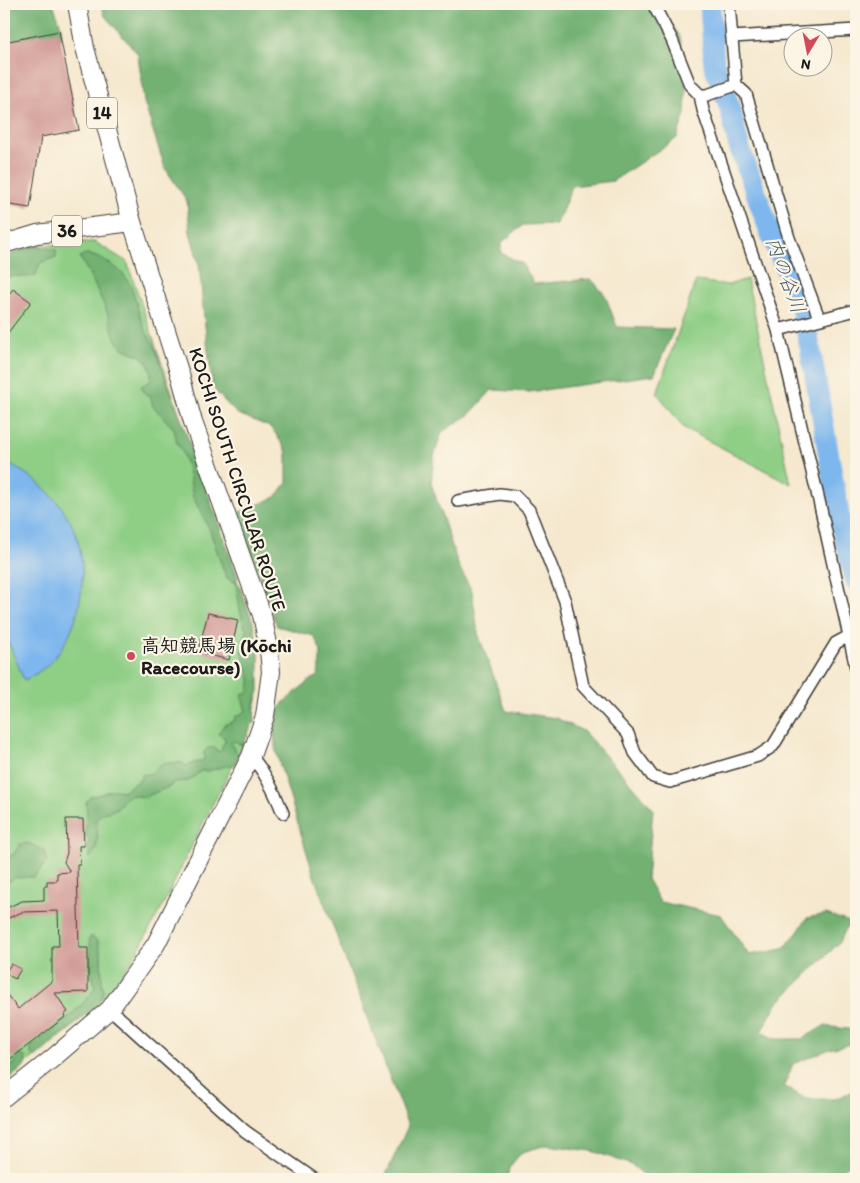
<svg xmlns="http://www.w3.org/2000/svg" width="860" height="1183" font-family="Itim,'Klee One',sans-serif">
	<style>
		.green { fill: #8ece85; stroke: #557550 }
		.forest { fill: #72b172; stroke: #476647 }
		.water { fill: #7eb7ee; stroke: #4d6a85 }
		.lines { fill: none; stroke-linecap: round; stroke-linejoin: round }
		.river { stroke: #7eb7ee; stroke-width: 21 }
		.building { fill: #ce9390 }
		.street-casing { stroke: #3d3b37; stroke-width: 14 }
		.primary-casing { stroke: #3d3b37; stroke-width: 20 }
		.street { stroke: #fff; stroke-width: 11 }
		.primary { stroke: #fff; stroke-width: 18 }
		.poi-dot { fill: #d1495b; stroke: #fcf5e5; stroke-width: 2 }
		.labels { text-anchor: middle; stroke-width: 4.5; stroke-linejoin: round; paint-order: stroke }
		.shield { fill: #fcf5e5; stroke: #5f5d58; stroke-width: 1 }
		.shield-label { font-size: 18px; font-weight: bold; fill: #1c1c1c }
		.street-label { font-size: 19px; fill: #1c1c1c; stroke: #fcf5e5 }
		.poi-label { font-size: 19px; font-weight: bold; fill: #1c1c1c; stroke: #fcf5e5; text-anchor: start }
		.water-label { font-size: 20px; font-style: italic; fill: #435a70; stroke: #fcf5e5 }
	</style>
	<rect width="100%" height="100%" fill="#fcf5e5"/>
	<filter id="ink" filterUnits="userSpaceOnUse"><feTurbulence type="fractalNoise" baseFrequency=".02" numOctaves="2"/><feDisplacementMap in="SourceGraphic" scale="10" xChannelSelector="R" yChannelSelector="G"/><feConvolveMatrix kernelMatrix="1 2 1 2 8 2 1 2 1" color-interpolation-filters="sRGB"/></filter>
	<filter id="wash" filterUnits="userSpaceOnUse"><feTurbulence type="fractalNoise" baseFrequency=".0096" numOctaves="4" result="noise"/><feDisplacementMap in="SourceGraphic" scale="20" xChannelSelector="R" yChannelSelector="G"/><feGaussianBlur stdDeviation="1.12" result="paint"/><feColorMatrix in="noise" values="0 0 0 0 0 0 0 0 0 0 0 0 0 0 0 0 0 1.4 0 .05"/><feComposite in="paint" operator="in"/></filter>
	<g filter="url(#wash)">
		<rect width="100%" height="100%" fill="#f5e8ce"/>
		<!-- green -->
		<path class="green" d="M 76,242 L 95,242 L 127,262 L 251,622 L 258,690 L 257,700 L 248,734 L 234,763 L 204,821 L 161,909 L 133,959 L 112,988 L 73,1027 L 4,1080 L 4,262 L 28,246 L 50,245 L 74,247 Z
			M 747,279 L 791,484 L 684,428 L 657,393 L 696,281 L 728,285 Z"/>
		<!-- forest -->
		<path class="forest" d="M 4,4 L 53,4 C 57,16 66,31 59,44 C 44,27 32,33 18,48 L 4,47 Z
			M 101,4 L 659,4 L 661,10 L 680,36 L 687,76 L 685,114 L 677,138 L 613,181 L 572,186 L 557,224 L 523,225 L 501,243 L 501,253 L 523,264 L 534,284 L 591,279 L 605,295 L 617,327 L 674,329 L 654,375 L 529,392 L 492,390 L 469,415 L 442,432 L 434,456 L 431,483 L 459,567 L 472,591 L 478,633 L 506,711 L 556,718 L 583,731 L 637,790 L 653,809 L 647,879 L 660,902 L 721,915 L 749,955 L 783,949 L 797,933 L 807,918 L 826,914 L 849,922 L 840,942 L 776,1005 L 761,1032 L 775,1039 L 802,1039 L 824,1026 L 855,1030 L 851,1044 L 830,1049 L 793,1064 L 784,1086 L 806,1099 L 834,1099 L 856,1090 L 856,1165 L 848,1166 L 824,1177 L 823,1179 L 649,1179 L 632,1165 L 592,1151 L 547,1145 L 522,1152 L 511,1165 L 506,1179 L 384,1179 L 408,1126 L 314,876 L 276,752 L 274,734 L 278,712 L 283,703 L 310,680 L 318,676 L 321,651 L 314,636 L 277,626 L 238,513 L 276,497 L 287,483 L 287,452 L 272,428 L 236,413 L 216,392 L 212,383 L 204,317 L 199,264 L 190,232 L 187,201 L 165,168 L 144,102 L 138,54 L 105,16 Z
			M 39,247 L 56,250 L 56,257 L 40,263 L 36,275 C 26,280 14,273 4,278 L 4,260 C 13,251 26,248 39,247 Z
			M 88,254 C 148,274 126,305 154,345 L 235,569 L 238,578 L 233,582 L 227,578 L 223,569 L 209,528 L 193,497 L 188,468 L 182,451 L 177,443 L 174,429 L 153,406 L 150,395 L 145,394 L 141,386 L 151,381 C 153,348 125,358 116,340 C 112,332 111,322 108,314 C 100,295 90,275 80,257 L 83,255 Z
			M 237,580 L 254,625 L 259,654 L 259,691 L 254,706 L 255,723 L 252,724 L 243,745 L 239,744 L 236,741 L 230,743 L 239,755 L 234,765 C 223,766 210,772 201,771 L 189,781 L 173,782 L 171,786 L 145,797 L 130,795 C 123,799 123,802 118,807 C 110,814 104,809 96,820 C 98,834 100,847 90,858 L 88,849 L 89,840 L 85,834 L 87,817 L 86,802 L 91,796 C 106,795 108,787 123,791 L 141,779 L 142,775 L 152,773 C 162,761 168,762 183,763 L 185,766 L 204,760 L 204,752 L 207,748 L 214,748 L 220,752 L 222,750 L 222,746 L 225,742 L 225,738 L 218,734 L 224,725 L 234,721 L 235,717 L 246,711 L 242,698 L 243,693 L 247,694 C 256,676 242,664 242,646 C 242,641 246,636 247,631 C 239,616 239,598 235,581 Z
			M 28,843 L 44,851 L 47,862 L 34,877 L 14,878 L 4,885 L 4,859 L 14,854 L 20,844 Z
			M 91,936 L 98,941 L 101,953 L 102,983 L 104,990 L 100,1002 L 35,1058 L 31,1054 L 31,1047 C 51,1031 83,1009 95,987 L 90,966 L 91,950 L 89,940 Z
			M 20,1055 L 26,1057 L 25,1066 L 4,1083 L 4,1069 L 14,1064 Z"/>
		<!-- water -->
		<path class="water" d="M 4,462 C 32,474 57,496 71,523 C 96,572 79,658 24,680 L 4,632 Z"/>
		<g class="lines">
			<!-- river -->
			<path class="river" d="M 710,4 L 714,65 L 730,108 L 738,143 L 770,232 L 800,303 L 810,347 L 840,520 L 856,581"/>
		</g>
		<g id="blocks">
			<!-- building -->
			<path class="building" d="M 59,31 L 79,130 L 41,137 L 30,208 L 4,204 L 4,42 Z
				M 13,289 L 31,302 L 4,338 L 4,301 Z
				M 208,613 L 238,620 L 229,660 L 198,652 Z
				M 66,819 L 83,819 L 84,846 L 79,846 L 80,865 L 77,865 L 79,948 L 88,948 L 88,992 L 55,993 L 68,1012 L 64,1015 L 65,1017 L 4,1064 L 4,991 L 18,1009 L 52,981 L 52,946 L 59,946 L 58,911 L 22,912 L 4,920 L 4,909 L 22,901 L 44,900 L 44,886 L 47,886 L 47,881 L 57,881 L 57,873 L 70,872 L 64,862 L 67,853 Z
				M 11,964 L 21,969 L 15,979 L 5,973 Z"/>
		</g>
	</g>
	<g filter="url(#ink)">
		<use href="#blocks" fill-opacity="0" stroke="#3d3b37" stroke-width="1"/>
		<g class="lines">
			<!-- street casing -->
			<g class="street-casing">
				<path id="street" d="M 653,4 L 672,40 L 690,85 L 700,95 L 703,110 L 778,330 L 820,505 L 856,668
					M 729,4 L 736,85 L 746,94 L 789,238 L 819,318
					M 732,37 L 856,30
					M 700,95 L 707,95 L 736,85
					M 778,330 L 856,310
					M 458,501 L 500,494 L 515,496 L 529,510 L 565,601 L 583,686 L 628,734 L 635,753 L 653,777 L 670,782 L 758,756 L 773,746 L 836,643 L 849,636
					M 251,756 C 265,772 275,793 283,813
					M 110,1009 L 245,1131 L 314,1179"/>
			</g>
			<!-- primary casing -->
			<g class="primary-casing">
				<path id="primary" d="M 4,244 L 37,234 L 132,222
					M 4,1097 L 53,1058 L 110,1009 L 156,944 L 251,756 L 265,716 L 271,672 L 269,649 L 262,615 L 193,422 L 181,378 L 132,222 L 85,48 L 77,4"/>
			</g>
			<!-- street -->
			<use href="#street" class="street"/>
			<!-- primary -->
			<use href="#primary" class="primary"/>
		</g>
	</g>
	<!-- markers -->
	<circle class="poi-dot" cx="131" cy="656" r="5"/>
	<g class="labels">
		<!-- shield labels -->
		<g class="shield">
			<rect x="87" y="97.5" width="30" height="31" rx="4"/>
			<rect x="52" y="215.5" width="30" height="31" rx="4"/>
		</g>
		<g class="shield-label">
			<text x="102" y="119">14</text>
			<text x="67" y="237">36</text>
		</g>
		<!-- street labels -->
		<g class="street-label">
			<text transform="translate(238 479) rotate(72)" y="7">KOCHI SOUTH CIRCULAR ROUTE</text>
		</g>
		<!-- poi labels -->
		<g class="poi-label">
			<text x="141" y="652">高知競馬場 (Kōchi<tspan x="141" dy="22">Racecourse)</tspan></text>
		</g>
		<!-- water labels -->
		<g class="water-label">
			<text transform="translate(786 275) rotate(70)" y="7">内の谷川</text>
		</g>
	</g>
	<!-- margin -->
	<rect width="860" height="1183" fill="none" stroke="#fcf5e5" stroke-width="20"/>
	<!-- north arrow -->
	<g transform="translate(808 52) rotate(190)"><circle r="24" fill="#fcf5e5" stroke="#a29e95"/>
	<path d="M0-4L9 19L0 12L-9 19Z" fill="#d1495b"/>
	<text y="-8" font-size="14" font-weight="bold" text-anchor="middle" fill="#1c1c1c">N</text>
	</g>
</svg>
